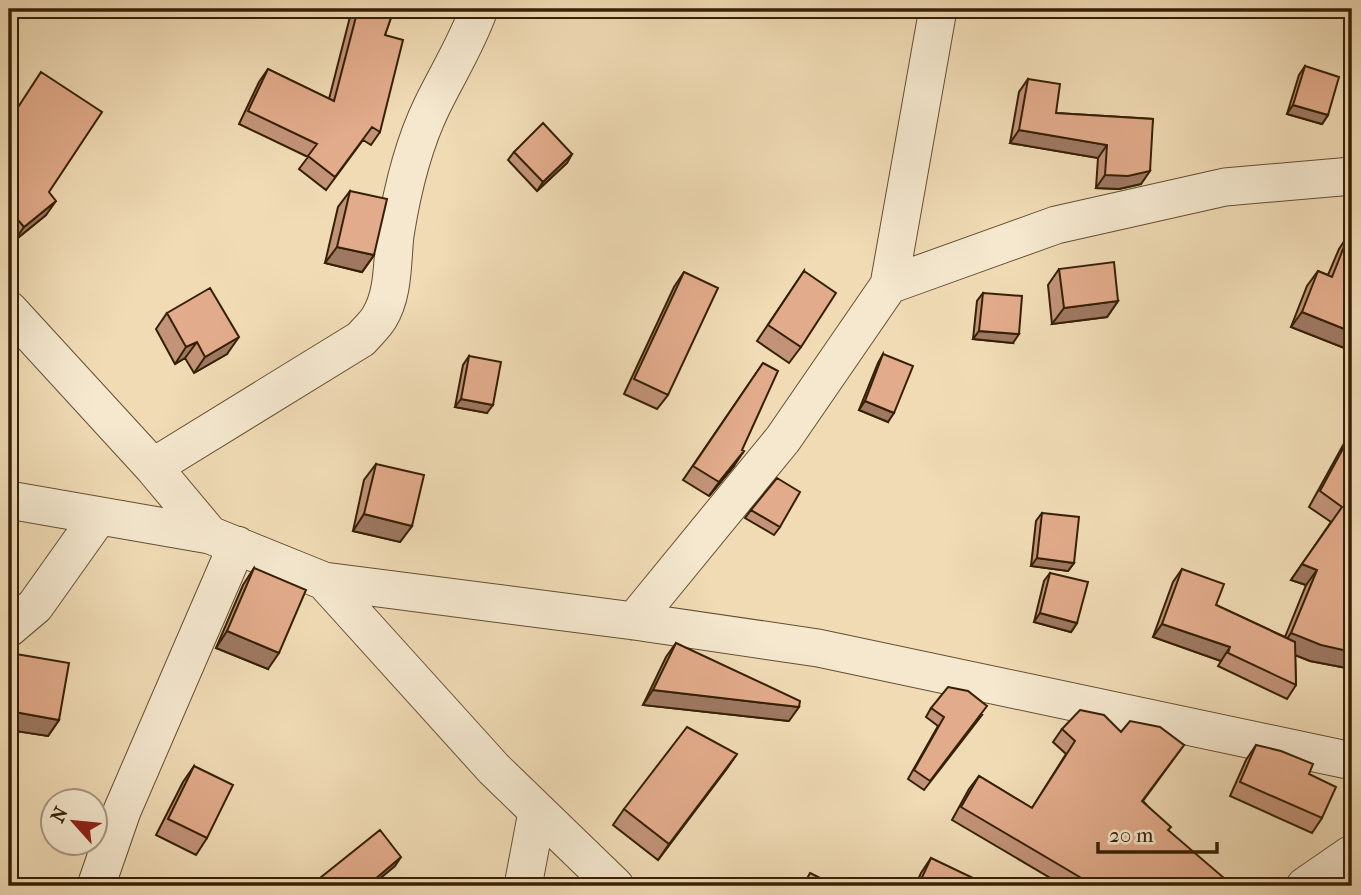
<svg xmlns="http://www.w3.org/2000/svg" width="1361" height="895" font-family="'IM FELL French Canon',serif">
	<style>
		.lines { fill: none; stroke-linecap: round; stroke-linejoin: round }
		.minor-casing { stroke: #644f31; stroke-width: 39 }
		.minor { stroke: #f5e8cf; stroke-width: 37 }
		.wall { fill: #c29378; stroke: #362005; stroke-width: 2 }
		.shaded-wall { fill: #9e7861; stroke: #362005; stroke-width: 2 }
		.building { fill: #e2ab8b; stroke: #362005; stroke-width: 2 }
	</style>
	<rect width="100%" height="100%" fill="#f0dbb5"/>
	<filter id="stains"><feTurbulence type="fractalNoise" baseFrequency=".00286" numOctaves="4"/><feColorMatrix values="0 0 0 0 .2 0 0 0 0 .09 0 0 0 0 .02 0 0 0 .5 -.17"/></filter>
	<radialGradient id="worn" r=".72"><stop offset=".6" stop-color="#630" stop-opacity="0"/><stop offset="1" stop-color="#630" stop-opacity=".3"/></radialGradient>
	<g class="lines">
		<!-- minor casing -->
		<g class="minor-casing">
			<path id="minor" d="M 889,285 L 1056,225 L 1225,187 L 1352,176
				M 9,310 L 153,467 L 210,535
				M 153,467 L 361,339 C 367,332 374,326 379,318 C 394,294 392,262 395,235 C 402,191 413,145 432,106 C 448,73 467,43 479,9
				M 9,500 L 210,535 L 324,581 L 634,621 L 818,648 L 1352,761
				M 324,581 L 494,769 L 615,886
				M 634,621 L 783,439 L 889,285 L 938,9
				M 9,628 L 35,606 L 99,516
				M 96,886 L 122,811 L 237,545
				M 523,886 L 537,812
				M 1305,886 L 1350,855"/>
		</g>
		<!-- minor -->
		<use href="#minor" class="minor"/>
	</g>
	<!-- wall -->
	<path class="wall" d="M 352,9 L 394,9 L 385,35 L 380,132 L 371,145 L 363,140 L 326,190 L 299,169 L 308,157 L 239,124 L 259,82 L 268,69 L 329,99 Z
		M 1305,66 L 1328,115 L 1322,124 L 1287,114 L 1299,75 Z
		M 1028,79 L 1056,113 L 1153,119 L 1141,184 L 1119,189 L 1096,188 L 1098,158 L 1010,143 L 1019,92 Z
		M 9,120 L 49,192 L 46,215 L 14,241 L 9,235 Z
		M 514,152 L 572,154 L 567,163 L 537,191 L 508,160 Z
		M 350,191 L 374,255 L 362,272 L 325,263 L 338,207 Z
		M 1349,234 L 1352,235 L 1352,351 L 1291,327 L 1307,286 L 1318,271 L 1328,275 L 1339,249 Z
		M 1059,269 L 1118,301 L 1107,317 L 1052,324 L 1048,285 Z
		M 804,271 L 801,347 L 789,363 L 757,341 Z
		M 684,272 L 668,395 L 657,409 L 624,394 L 674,287 Z
		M 983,293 L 1013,343 L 973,339 L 977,301 Z
		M 167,313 L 227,354 L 194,373 L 185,358 L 175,364 L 156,329 Z
		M 883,354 L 888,422 L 859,410 L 878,363 Z
		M 469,356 L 487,413 L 455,407 L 463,365 Z
		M 763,363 L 734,466 L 709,496 L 683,480 Z
		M 1352,429 L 1352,602 L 1346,612 L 1352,614 L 1352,669 L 1310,661 L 1295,655 L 1296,685 L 1287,699 L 1218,666 L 1221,661 L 1153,637 L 1173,582 L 1182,569 L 1216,605 L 1285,637 L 1306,585 L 1291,580 L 1331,522 L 1309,507 Z
		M 376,464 L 412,526 L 400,542 L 353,531 L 364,480 Z
		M 751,510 L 780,527 L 774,535 L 745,518 Z
		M 1042,513 L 1074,563 L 1068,571 L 1031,566 L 1036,521 Z
		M 254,568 L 268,669 L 216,648 L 243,585 Z
		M 1050,573 L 1077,623 L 1071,632 L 1034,622 L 1044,581 Z
		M 676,643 L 789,721 L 643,705 L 666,657 Z
		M 16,654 L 59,720 L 48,736 L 9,730 L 9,665 Z
		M 931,708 L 982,715 L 924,790 L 908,779 L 938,726 L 926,717 Z
		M 1062,729 L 1121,732 L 1184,745 L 1143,801 L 1217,886 L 1064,886 L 952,820 L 969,789 L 979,776 L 1032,808 L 1066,754 L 1053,742 Z
		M 1256,745 L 1309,774 L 1322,818 L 1312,833 L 1230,796 L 1246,760 Z
		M 737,754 L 658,860 L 613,825 L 624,809 Z
		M 194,766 L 207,838 L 196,855 L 156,835 L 183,782 Z
		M 931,858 L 970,886 L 915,886 L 921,873 Z"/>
	<!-- shaded-wall -->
	<path class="shaded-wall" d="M 1026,9 L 1041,9 L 1038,12 Z
		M 1338,9 L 1352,9 L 1352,14 Z
		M 1293,105 L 1328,115 L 1322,124 L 1287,114 Z
		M 1019,130 L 1107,145 L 1098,158 L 1010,143 Z
		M 572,154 L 567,163 L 537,191 L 543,182 Z
		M 1150,171 L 1141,184 L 1119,189 L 1096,188 L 1105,175 Z
		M 56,201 L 46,215 L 14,241 L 24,227 Z
		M 337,247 L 374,255 L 362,272 L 325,263 Z
		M 1118,301 L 1107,317 L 1052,324 L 1064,308 Z
		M 1302,312 L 1352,332 L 1352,351 L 1291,327 Z
		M 979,331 L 1019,334 L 1013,343 L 973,339 Z
		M 239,337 L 227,354 L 194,373 L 205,357 Z
		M 197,342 L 185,358 L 175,364 L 186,347 Z
		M 461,399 L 493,405 L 487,413 L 455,407 Z
		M 865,401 L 894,413 L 888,422 L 859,410 Z
		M 744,451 L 734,466 L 709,496 L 719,482 Z
		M 364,514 L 412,526 L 400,542 L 353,531 Z
		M 1037,558 L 1074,563 L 1068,571 L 1031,566 Z
		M 1302,564 L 1317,570 L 1306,585 L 1291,580 Z
		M 1040,613 L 1077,623 L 1071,632 L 1034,622 Z
		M 1162,624 L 1230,647 L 1221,661 L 1153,637 Z
		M 227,631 L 279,653 L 268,669 L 216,648 Z
		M 1291,633 L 1352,652 L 1352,669 L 1310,661 L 1280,649 Z
		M 653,690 L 799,707 L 789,721 L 643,705 Z
		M 9,711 L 59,720 L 48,736 L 9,730 Z
		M 737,754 L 726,770 L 658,860 L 669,844 Z
		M 401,857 L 395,866 L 371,886 L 367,886 Z"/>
	<!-- building -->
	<path class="building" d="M 358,9 L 394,9 L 385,35 L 403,40 L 380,132 L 372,127 L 335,177 L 308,156 L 317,144 L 248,111 L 268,69 L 334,101 Z
		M 1305,66 L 1339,77 L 1328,115 L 1293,105 Z
		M 41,72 L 102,112 L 49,192 L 56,201 L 24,227 L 12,213 L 10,215 L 9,214 L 9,121 Z
		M 1028,79 L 1060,84 L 1056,113 L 1153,119 L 1150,171 L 1128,176 L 1105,175 L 1107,145 L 1019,130 Z
		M 543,123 L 572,154 L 543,182 L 514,152 Z
		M 350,191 L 387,199 L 374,255 L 337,247 Z
		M 1349,234 L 1352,235 L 1352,332 L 1302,312 L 1318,271 L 1332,277 Z
		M 1114,262 L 1118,301 L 1064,308 L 1059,269 Z
		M 804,271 L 836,293 L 801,347 L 768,325 Z
		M 684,272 L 718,288 L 668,395 L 634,379 Z
		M 210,288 L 239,337 L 205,357 L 197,342 L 186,347 L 167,313 Z
		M 983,293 L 1022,296 L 1019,334 L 979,331 Z
		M 883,354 L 913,366 L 894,413 L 865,401 Z
		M 469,356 L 501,362 L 493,405 L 461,399 Z
		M 763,363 L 778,371 L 742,450 L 744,451 L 719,482 L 693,466 Z
		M 1352,432 L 1352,602 L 1346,612 L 1352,614 L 1352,652 L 1321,645 L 1291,633 L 1317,570 L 1302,564 L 1342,507 L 1320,491 Z
		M 376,464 L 424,475 L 412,526 L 364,514 Z
		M 777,478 L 800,492 L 780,527 L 751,510 Z
		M 1042,513 L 1079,517 L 1074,563 L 1037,558 Z
		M 9,530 L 13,532 L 9,541 Z
		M 254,568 L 306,590 L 279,653 L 227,631 Z
		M 1182,569 L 1224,584 L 1216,605 L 1295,642 L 1296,685 L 1228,653 L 1230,647 L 1162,624 Z
		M 1050,573 L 1088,582 L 1077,623 L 1040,613 Z
		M 676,643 L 800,701 L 799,707 L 653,690 Z
		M 16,654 L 69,663 L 59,720 L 9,711 L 9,696 Z
		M 948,687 L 968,691 L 987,706 L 930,781 L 914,770 L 944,717 L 931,708 Z
		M 1080,710 L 1104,715 L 1121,732 L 1130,721 L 1160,727 L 1184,745 L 1142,801 L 1171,827 L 1168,830 L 1224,878 L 1217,886 L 1166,886 L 1164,884 L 1163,886 L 1095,886 L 961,807 L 979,776 L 1032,808 L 1075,741 L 1062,729 Z
		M 687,727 L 737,754 L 669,844 L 624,809 Z
		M 1256,745 L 1281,751 L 1313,764 L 1309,774 L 1336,787 L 1322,818 L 1240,782 Z
		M 194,766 L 233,785 L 207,838 L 168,819 Z
		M 380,830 L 401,857 L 367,886 L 310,886 Z
		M 931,858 L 973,878 L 970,886 L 918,886 Z
		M 810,873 L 836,886 L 803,886 Z"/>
	<!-- margin -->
	<rect width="1361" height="895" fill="none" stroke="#f0dbb5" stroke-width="35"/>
	<rect x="10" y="10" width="1340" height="874" fill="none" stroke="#362005" stroke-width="3.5"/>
	<rect x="18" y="18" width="1326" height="860" fill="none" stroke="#362005" stroke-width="2"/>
	<!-- north arrow -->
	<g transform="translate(74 822) rotate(297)"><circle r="33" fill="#f5e8cf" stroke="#a9987e" stroke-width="2"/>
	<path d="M0-5L12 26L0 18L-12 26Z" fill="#8f2418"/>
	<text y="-10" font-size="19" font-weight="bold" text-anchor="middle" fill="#362005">N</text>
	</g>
	<!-- scale -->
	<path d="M1098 842v10h119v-10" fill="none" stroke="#362005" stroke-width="3.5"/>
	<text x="1109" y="842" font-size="21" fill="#362005" stroke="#f5e8cf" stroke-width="5" paint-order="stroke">20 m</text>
	<rect width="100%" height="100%" filter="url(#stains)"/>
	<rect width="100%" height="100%" fill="url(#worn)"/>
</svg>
